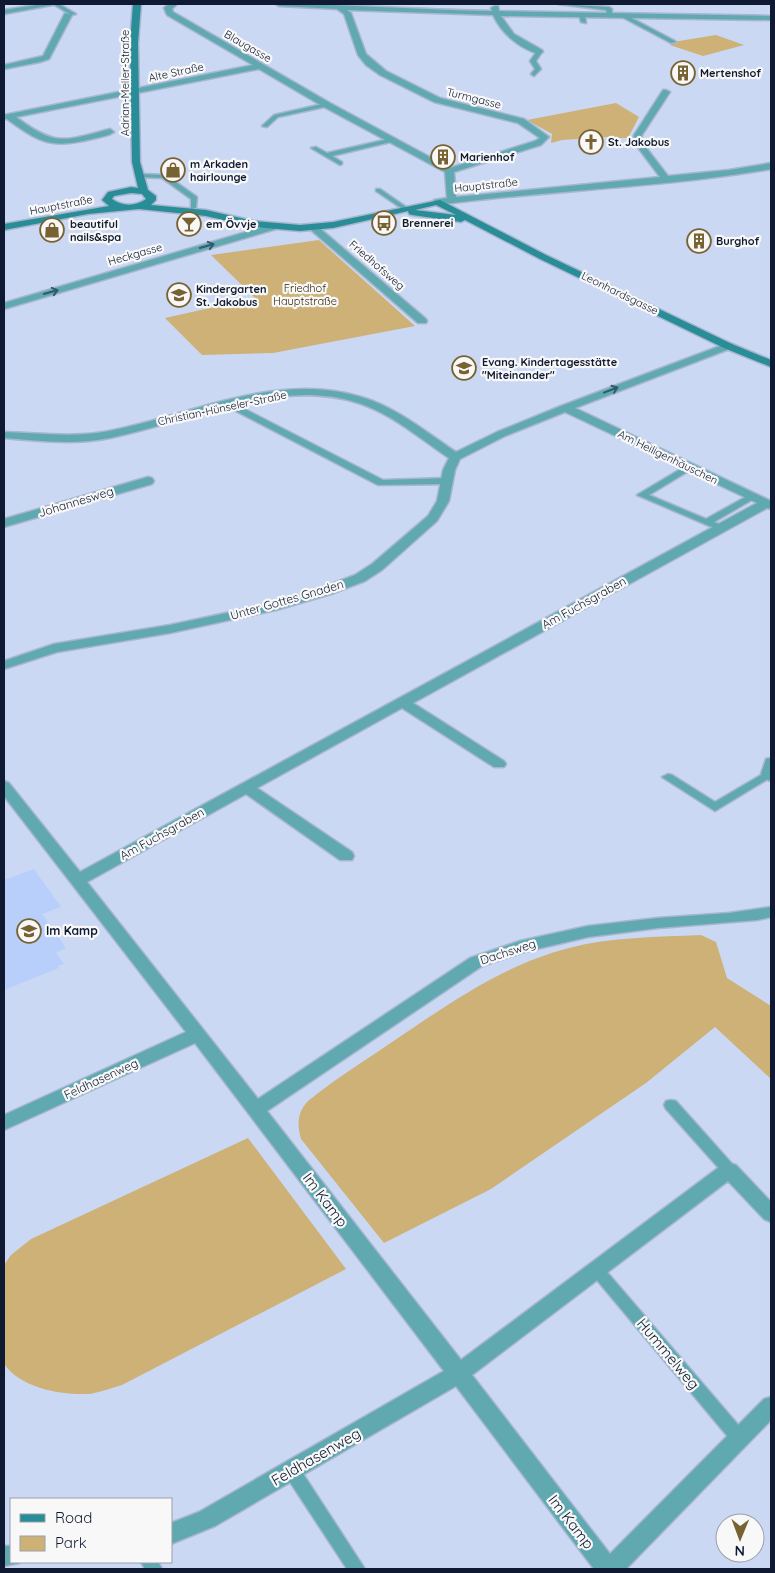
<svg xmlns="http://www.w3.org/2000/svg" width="775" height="1573" font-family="Quicksand,sans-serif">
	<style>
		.built { fill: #b9cffb }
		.green { fill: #cdb177 }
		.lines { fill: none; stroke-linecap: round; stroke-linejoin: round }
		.lane-casing { stroke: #a8b6d0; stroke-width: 3 }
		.street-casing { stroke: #a8b6d0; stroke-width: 3 }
		.secondary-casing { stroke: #a8b6d0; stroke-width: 3 }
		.lane { fill: #60a9b1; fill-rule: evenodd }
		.street { fill: #60a9b1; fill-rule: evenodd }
		.secondary { fill: #298d97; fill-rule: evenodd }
		.oneway { stroke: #335a6b }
		.labels { text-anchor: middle; stroke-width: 4.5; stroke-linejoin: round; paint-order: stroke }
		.far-street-label { font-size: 11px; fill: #0f1a32; stroke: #f8f8f8 }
		.far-poi-label { font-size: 11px; font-weight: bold; fill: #0f1a32; stroke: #f8f8f8; text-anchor: start }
		.far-park-label { font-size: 11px; fill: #382906; stroke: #f8f8f8 }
		.street-label { font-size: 12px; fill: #0f1a32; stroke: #f8f8f8 }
		.poi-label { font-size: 12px; font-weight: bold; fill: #0f1a32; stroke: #f8f8f8; text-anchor: start }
		.near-street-label { font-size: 15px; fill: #0f1a32; stroke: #f8f8f8 }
	</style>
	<rect width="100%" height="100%" fill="#cad8f3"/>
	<!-- built -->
	<path class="built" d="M 34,869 L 61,907 L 42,914 L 66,948 L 56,953 L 64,964 L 58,966 L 59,968 L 4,990 L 4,880 Z"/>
	<!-- green -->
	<path class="green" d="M 716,35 L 744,45 L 703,56 L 670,45 L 673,42 Z
		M 616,103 L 639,117 L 628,138 L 610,138 L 608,137 L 562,140 L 551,143 L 552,134 L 527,120 Z
		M 319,240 L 415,326 L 273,353 L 202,355 L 165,318 L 255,298 L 211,255 Z
		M 701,935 L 716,942 L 727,978 L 771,1006 L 771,1079 L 715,1027 L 646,1083 L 491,1189 L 384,1243 L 301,1139 C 297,1124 297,1113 308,1101 C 335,1079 366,1060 395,1040 C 450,1003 503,965 569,948 C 611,937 657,937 701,935 Z
		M 248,1138 L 346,1269 L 122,1385 C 111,1388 99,1393 88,1394 C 60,1395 21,1388 4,1364 L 4,1265 L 11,1255 L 31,1239 Z"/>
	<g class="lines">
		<!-- lane casing -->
		<g class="lane-casing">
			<path id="lane" d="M 53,4 L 59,4 L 76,14 L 71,15 Z
				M 558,4 L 609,7 L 612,9 L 612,15 L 607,16 L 606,10 Z
				M 582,13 L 585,15 L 586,23 L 581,22 L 579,15 Z
				M 622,13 L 675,41 L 676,42 L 671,43 L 620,16 Z
				M 537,51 L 542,52 L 536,61 L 541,69 L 534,76 L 531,74 L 535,69 L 530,61 Z
				M 327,103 L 329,104 L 329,106 L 278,117 L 267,127 L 262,126 L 274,115 Z
				M 393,138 L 395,139 L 395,141 L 332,156 L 342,162 L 342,164 L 340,165 L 311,148 L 316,147 L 327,153 Z
				M 140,174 L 166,175 L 197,197 L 196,208 L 191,209 L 191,199 L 162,178 L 138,177 L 138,175 Z
				M 376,189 L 380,189 L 409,209 L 404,210 L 376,191 Z
				M 229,401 L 383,480 L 447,478 L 451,481 L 447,484 L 378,485 L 226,406 L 226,402 Z
				M 689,464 L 693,467 L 692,469 L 649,495 L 706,519 L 749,495 L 755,495 L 757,497 L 714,522 L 724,526 L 724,530 L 721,531 L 637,495 Z
				M 771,769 L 771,777 L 715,811 L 662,777 L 668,774 L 672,775 L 715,802 Z
				M 671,1100 L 676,1101 L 734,1166 L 736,1170 L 734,1174 L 729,1175 L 724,1174 L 666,1109 L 664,1105 L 666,1101 Z
				M 596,1263 L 601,1265 L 746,1434 L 748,1439 L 746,1444 L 740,1446 L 734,1444 L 591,1273 L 589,1269 L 591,1265 Z
				M 292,1464 L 298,1466 L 365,1569 L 347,1569 L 286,1476 L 284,1471 L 286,1466 Z
				M 141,1562 L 158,1562 L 162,1569 L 145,1569 Z"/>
		</g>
		<!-- street casing -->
		<g class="street-casing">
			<path id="street" d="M 42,4 L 58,4 L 4,14 L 4,10 Z
				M 169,4 L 177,4 L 172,9 L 173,12 L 330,103 L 450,168 L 535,141 L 540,138 L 518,123 L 434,102 L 380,75 L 366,65 L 358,55 L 344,14 L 337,9 L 279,6 L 276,4 C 348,4 419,10 492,11 L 491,8 L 495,6 L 498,6 L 499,11 L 771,16 L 771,20 L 501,16 L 514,34 L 542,50 L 543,52 L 539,54 C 519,48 502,34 493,15 L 347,10 L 351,13 L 366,54 L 386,71 L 440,98 L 524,119 L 549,137 L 541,145 L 454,172 L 456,197 L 660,177 L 633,141 L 634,135 L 663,90 L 666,90 L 670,92 L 642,135 L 641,141 L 668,176 L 729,170 L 771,163 L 771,169 C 661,188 548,190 437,205 L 434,204 L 434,200 L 447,198 L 445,172 L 324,107 L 259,69 L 16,117 C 56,147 64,141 110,129 L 114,132 C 109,136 99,137 92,139 C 51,149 40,143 7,119 L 4,119 L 4,115 L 253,65 L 167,15 L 164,8 Z
				M 65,13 L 72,15 L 49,59 L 40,62 L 4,69 L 4,65 L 43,56 Z
				M 273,224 L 276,225 L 276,229 L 4,309 L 4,303 Z
				M 314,225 L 317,226 L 426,319 L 427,321 L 426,323 L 418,323 L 311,230 L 309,228 Z
				M 728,343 L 732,344 L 733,346 L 732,348 L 575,408 L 771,501 L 771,509 L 767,508 L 413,703 L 504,761 L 506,764 L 504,767 L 494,767 L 402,708 L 257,788 L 352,852 L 354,856 L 352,860 L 340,860 L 246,794 L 87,882 L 258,1099 L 470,958 L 520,941 L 588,926 L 658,918 L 729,913 L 771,907 L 771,917 L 757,920 L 658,928 L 588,937 L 524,952 L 482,966 L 267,1111 L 461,1360 L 722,1165 L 729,1163 L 736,1165 L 771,1202 L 771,1222 L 764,1219 L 728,1181 L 472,1375 L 610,1554 L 764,1399 L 771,1397 L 771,1420 L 626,1569 L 594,1569 L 456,1386 L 215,1526 L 171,1544 L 171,1523 L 199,1512 L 444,1371 L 195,1043 L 4,1130 L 4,1115 L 186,1032 L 4,796 L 4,781 L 9,783 L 80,872 L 757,503 L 565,412 L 505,436 L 460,459 L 455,470 L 449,501 L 437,521 L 382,570 L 365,581 L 331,594 L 276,610 L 170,633 L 57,652 L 4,669 L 4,661 L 54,644 L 170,625 L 273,603 L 321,588 L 355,575 L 372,564 L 428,516 L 437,501 L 443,470 L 449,458 C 419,438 390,412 355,402 C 276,378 186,423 110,438 C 75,445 39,441 4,438 L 4,432 C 39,433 74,438 109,431 C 191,415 277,371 361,397 C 396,407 426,432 456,452 L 497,432 L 561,406 Z
				M 148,477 L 152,478 L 154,481 L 152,484 L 4,527 L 4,519 Z
				M 771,758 L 771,781 L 766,779 L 761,774 L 766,759 Z
				M 4,1546 L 11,1546 L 11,1562 L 20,1562 L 19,1563 L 4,1566 Z"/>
		</g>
		<!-- secondary casing -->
		<g class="secondary-casing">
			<path id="secondary" d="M 133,4 L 141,4 L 138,43 L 140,162 L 148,190 L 156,196 L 156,200 L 151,205 L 206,210 L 254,221 L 300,225 L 333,222 L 440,200 L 546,255 L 732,344 L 771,360 L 771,367 L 724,348 L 540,259 L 465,220 L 461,222 L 412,215 L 409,214 L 408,211 L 333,228 L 300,231 L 254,227 L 206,216 L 139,209 L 88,214 L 4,230 L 4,224 L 109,206 L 102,200 L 108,192 L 131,187 L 138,188 L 132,162 L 130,43 ZM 131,193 L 142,194 L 146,199 C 136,206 123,207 112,199 L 114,196 ZM 436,205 L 456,215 L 415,210 Z"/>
		</g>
		<!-- lane -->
		<use href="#lane" class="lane"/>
		<!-- street -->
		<use href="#street" class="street"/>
		<!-- secondary -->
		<use href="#secondary" class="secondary"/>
	</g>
	<!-- one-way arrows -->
	<defs><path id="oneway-shaft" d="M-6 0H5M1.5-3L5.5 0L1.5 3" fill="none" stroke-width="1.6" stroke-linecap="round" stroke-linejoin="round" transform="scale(1.25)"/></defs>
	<g class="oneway">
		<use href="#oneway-shaft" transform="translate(207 246) rotate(-16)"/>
		<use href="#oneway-shaft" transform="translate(51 292) rotate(-16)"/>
		<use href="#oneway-shaft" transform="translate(611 390) rotate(-21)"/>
	</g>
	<!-- icons -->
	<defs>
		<g id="building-ring" transform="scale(1.25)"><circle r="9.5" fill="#f8f8f8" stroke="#796232" stroke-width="1.5"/><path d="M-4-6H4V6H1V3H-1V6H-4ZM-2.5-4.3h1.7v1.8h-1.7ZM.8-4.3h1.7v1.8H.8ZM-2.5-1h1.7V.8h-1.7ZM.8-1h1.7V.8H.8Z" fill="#796232"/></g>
		<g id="church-ring" transform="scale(1.25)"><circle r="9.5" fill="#f8f8f8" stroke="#796232" stroke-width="1.5"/><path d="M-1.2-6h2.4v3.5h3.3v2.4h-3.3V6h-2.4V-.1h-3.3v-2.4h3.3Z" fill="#796232"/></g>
		<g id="shop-ring" transform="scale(1.25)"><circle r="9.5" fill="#f8f8f8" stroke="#796232" stroke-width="1.5"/><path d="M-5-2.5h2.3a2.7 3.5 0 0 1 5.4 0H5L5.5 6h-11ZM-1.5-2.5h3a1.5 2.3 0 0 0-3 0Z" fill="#796232"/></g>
		<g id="bus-ring" transform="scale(1.25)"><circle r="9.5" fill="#f8f8f8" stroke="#796232" stroke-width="1.5"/><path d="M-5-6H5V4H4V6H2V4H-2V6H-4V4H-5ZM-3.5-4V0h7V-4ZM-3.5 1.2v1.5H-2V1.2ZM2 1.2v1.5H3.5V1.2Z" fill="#796232"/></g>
		<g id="bar-ring" transform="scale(1.25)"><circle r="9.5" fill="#f8f8f8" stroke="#796232" stroke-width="1.5"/><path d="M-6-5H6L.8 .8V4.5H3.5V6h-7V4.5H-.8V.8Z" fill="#796232"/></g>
		<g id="school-ring" transform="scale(1.25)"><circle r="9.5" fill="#f8f8f8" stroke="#796232" stroke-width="1.5"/><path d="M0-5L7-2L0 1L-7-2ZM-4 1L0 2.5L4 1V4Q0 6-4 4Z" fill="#796232"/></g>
	</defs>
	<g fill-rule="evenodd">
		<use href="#building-ring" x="683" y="73"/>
		<use href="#church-ring" x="591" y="142"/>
		<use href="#building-ring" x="443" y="157"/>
		<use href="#shop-ring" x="173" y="170"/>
		<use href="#bus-ring" x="384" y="223"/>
		<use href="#bar-ring" x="189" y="224"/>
		<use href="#shop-ring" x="52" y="230"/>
		<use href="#building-ring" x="699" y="241"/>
		<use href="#school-ring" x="179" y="295"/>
		<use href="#school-ring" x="464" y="368"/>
		<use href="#school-ring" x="29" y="931"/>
	</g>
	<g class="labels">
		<!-- far-street labels -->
		<g class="far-street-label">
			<text transform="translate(248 46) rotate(30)" y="4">Blaugasse</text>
			<text transform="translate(176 72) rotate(-12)" y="4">Alte Straße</text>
			<text transform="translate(125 83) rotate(-90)" y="4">Adrian-Meller-Straße</text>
			<text transform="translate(474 98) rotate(14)" y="4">Turmgasse</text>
			<text transform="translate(486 185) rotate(-6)" y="4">Hauptstraße</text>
			<text transform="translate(61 205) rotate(-11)" y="4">Hauptstraße</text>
			<text transform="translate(135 254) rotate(-16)" y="4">Heckgasse</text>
			<text transform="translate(377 265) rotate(41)" y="4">Friedhofsweg</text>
			<text transform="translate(620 293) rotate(26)" y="4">Leonhardsgasse</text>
			<text transform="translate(222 408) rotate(-12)" y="4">Christian-Hünseler-Straße</text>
			<text transform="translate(668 457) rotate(26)" y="4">Am Heiligenhäuschen</text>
		</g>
		<!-- far-poi labels -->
		<g class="far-poi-label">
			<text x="700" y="77">Mertenshof</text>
			<text x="608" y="146">St. Jakobus</text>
			<text x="460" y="161">Marienhof</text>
			<text x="190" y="168">m Arkaden<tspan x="190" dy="13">hairlounge</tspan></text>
			<text x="402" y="227">Brennerei</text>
			<text x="70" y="228">beautiful<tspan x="70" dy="13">nails&amp;spa</tspan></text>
			<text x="206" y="228">em Övvje</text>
			<text x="716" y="245">Burghof</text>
			<text x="196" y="293">Kindergarten<tspan x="196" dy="13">St. Jakobus</tspan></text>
			<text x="482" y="366">Evang. Kindertagesstätte<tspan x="482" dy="13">"Miteinander"</tspan></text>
		</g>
		<!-- far-park labels -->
		<g class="far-park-label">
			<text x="305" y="292">Friedhof<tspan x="305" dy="13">Hauptstraße</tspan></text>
		</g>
		<!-- street labels -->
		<g class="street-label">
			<text transform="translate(76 502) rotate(-17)" y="4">Johannesweg</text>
			<text transform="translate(287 600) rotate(-16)" y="4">Unter Gottes Gnaden</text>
			<text transform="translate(584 603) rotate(-29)" y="4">Am Fuchsgraben</text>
			<text transform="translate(162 834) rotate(-29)" y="4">Am Fuchsgraben</text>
			<text transform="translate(508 952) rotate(-18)" y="4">Dachsweg</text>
			<text transform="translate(101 1079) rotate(-25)" y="4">Feldhasenweg</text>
		</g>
		<!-- poi labels -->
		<g class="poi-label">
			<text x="46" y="935">Im Kamp</text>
		</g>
		<!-- near-street labels -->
		<g class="near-street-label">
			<text transform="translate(325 1200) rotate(53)" y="5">Im Kamp</text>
			<text transform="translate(668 1354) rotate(50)" y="5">Hummelweg</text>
			<text transform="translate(316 1457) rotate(-30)" y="5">Feldhasenweg</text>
			<text transform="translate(571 1522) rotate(52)" y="5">Im Kamp</text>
		</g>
	</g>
	<!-- border -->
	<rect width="775" height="1573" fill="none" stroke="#0f1a32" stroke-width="10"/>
	<!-- legend -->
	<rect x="10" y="1498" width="162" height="65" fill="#f8f8f8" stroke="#9b9fa9"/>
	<rect x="20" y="1514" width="25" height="8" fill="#298d97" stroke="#9b9fa9"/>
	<text x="55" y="1523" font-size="15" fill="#0f1a32">Road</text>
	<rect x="20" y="1536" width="25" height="15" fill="#cdb177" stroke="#9b9fa9"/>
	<text x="55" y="1548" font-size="15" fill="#0f1a32">Park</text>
	<!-- north arrow -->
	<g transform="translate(740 1538) rotate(181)"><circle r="24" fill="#f8f8f8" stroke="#9b9fa9"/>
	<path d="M0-4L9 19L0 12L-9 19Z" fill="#796232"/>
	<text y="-8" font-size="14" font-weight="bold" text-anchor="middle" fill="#0f1a32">N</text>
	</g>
</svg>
